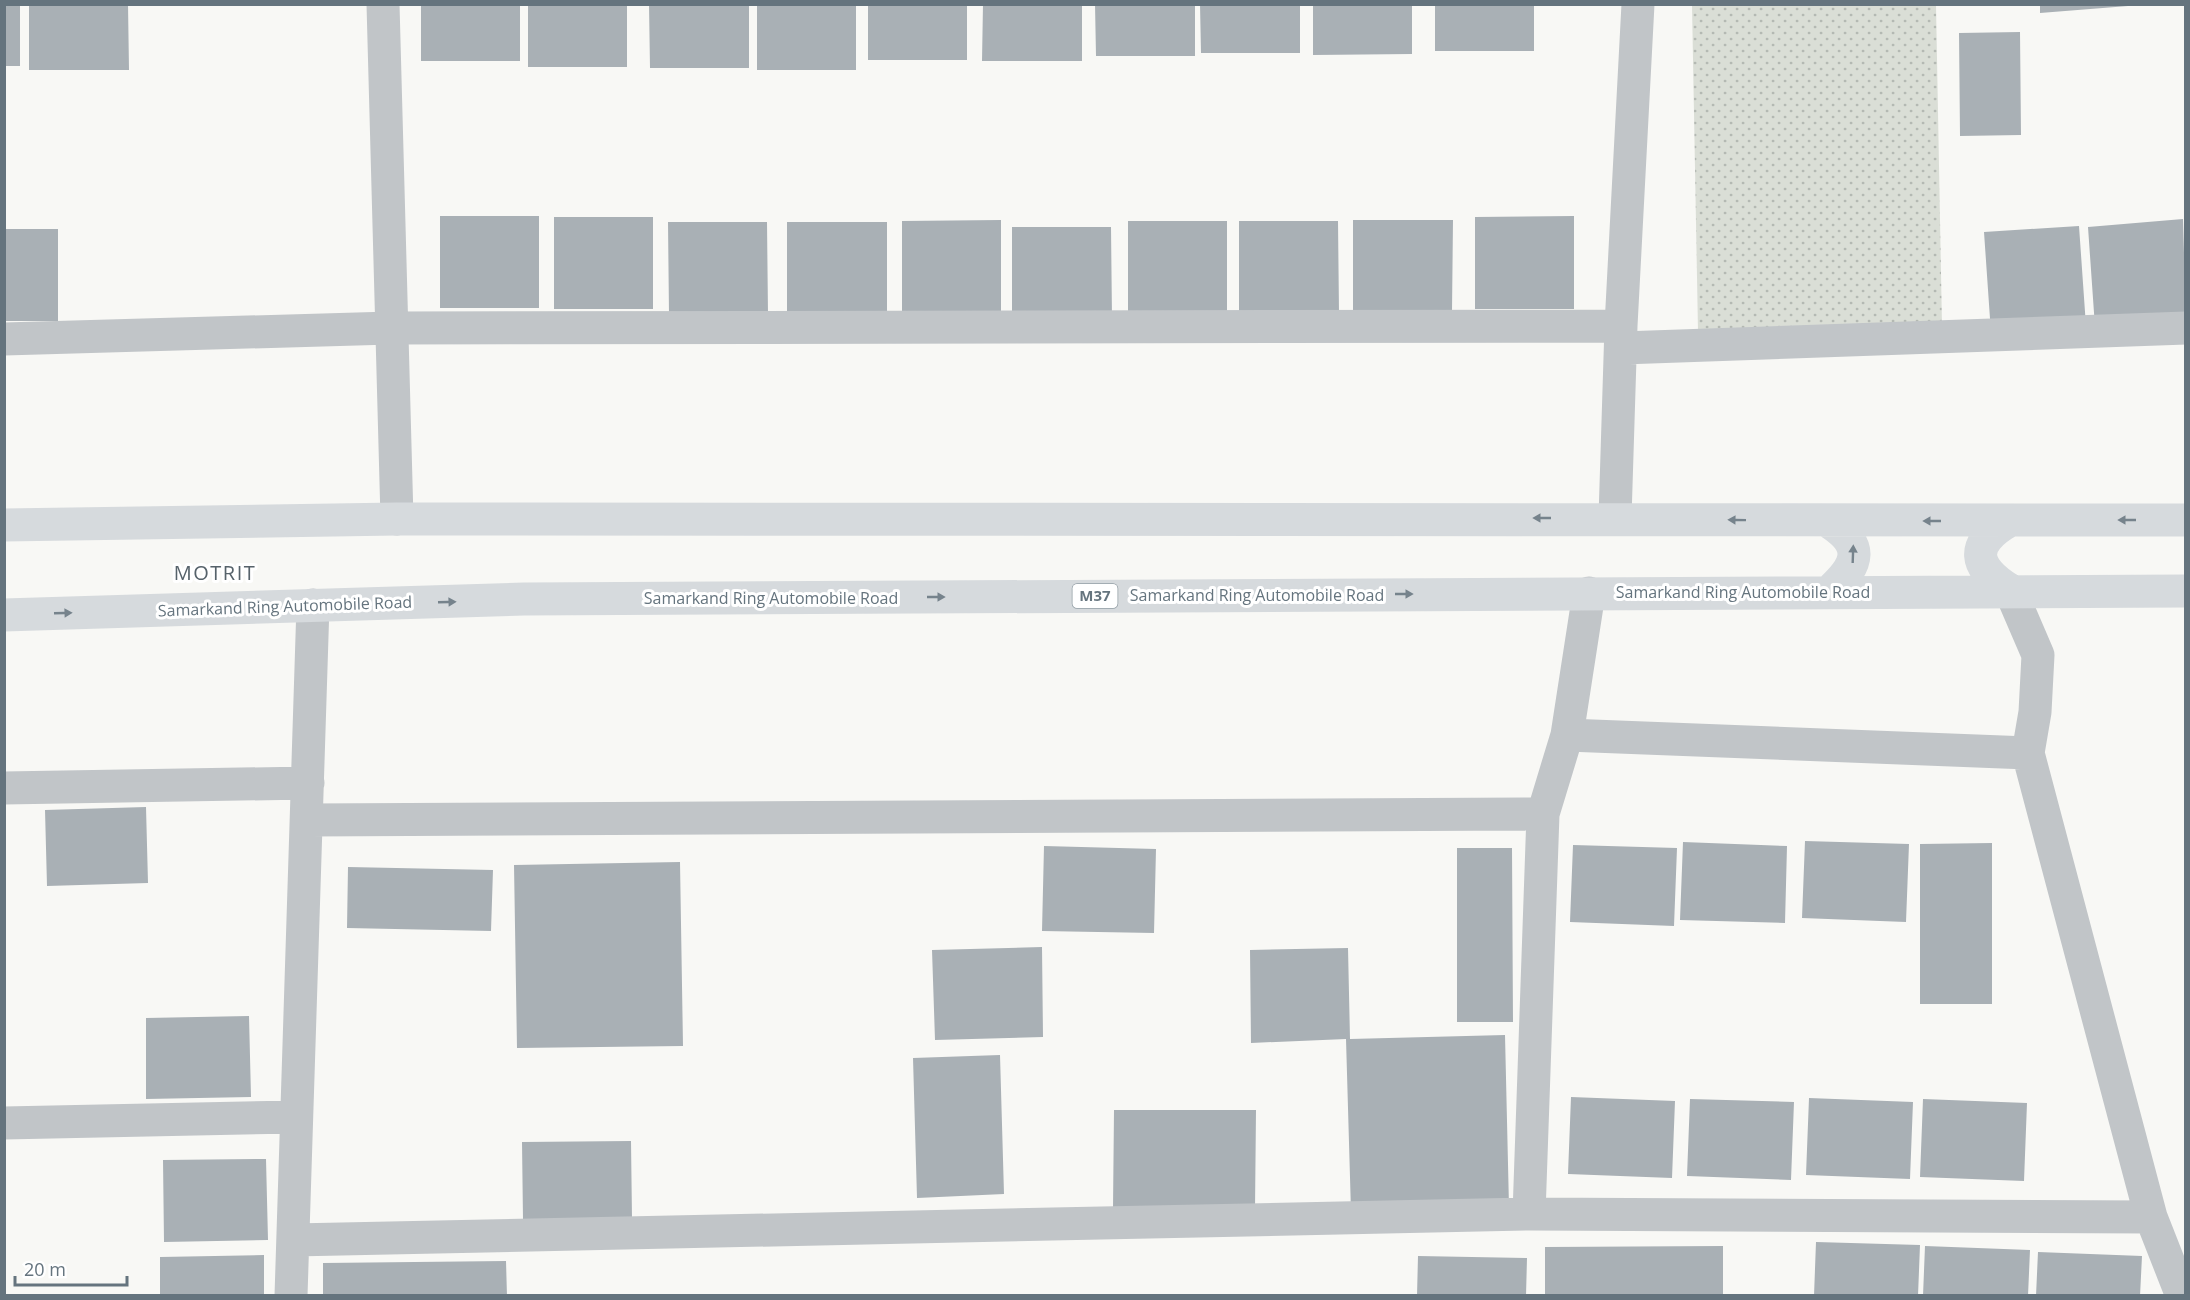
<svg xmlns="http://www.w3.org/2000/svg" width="2190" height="1300" font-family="'Open Sans',sans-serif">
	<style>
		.grass { fill: url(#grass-dots) }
		.building { fill: #a9b0b5 }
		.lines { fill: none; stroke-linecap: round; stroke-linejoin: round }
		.street { stroke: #c1c5c8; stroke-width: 33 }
		.highway { stroke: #d6dadd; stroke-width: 33 }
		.oneway { fill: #76838c }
		.labels { text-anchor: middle; stroke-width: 6; stroke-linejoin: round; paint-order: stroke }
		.shield { fill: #fff; stroke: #939ea5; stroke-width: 1.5 }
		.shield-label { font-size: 15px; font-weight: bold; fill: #65747e }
		.street-label { font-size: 16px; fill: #65747e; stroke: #fff }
		.quarter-label { font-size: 20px; letter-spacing: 1.5px; fill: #56626a; stroke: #fff }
	</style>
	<defs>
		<pattern id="grass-dots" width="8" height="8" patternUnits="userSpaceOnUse" patternTransform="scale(1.5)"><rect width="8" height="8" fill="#daded6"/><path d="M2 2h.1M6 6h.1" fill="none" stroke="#b4b9b3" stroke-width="1.8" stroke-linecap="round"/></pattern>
	</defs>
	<rect width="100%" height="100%" fill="#f8f8f5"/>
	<!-- grass -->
	<path class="grass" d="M 1692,5 L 1936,5 L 1942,326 L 1698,331 Z"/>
	<!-- building -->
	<path class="building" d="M 4,4 L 20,4 L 20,66 L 4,66 Z
		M 29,4 L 128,4 L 129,70 L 29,70 Z
		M 421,4 L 520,4 L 520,61 L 421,61 Z
		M 528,4 L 627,4 L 627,67 L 528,67 Z
		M 649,4 L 749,4 L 749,68 L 650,68 Z
		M 757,4 L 856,4 L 856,70 L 757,70 Z
		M 868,4 L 967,4 L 967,60 L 868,60 Z
		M 983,4 L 1082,4 L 1082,61 L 982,61 Z
		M 1095,4 L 1195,4 L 1195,56 L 1096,56 Z
		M 1200,4 L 1300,4 L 1300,53 L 1201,53 Z
		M 1313,4 L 1412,4 L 1412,54 L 1313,55 Z
		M 1435,4 L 1534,4 L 1534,51 L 1435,51 Z
		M 2040,4 L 2127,4 L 2128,6 L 2040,13 Z
		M 2020,32 L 2021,135 L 1960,136 L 1959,33 Z
		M 440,216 L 539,216 L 539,308 L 440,308 Z
		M 1574,216 L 1574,309 L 1475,309 L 1475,217 Z
		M 554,217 L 653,217 L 653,309 L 554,309 Z
		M 2183,219 L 2186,320 L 2095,327 L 2088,227 Z
		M 1001,220 L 1001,313 L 902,313 L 902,221 Z
		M 1353,220 L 1453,220 L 1452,312 L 1353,312 Z
		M 1128,221 L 1227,221 L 1227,313 L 1128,313 Z
		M 1239,221 L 1338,221 L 1339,313 L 1239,313 Z
		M 668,222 L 767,222 L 768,315 L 669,315 Z
		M 787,222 L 887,222 L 887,314 L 787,314 Z
		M 2079,226 L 2086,326 L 1991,333 L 1984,232 Z
		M 1012,227 L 1111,227 L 1112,319 L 1012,320 Z
		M 4,229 L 58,229 L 58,321 L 4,321 Z
		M 146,807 L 148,883 L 47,886 L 45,810 Z
		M 1805,841 L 1909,844 L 1906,922 L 1802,918 Z
		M 1683,842 L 1787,846 L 1785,923 L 1680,920 Z
		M 1992,843 L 1992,1004 L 1920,1004 L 1920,844 Z
		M 1573,845 L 1677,848 L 1674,926 L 1570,922 Z
		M 1044,846 L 1156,849 L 1154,933 L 1042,931 Z
		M 1457,848 L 1512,848 L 1513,1022 L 1457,1022 Z
		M 680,862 L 683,1046 L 517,1048 L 514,865 Z
		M 348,867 L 493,870 L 491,931 L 347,928 Z
		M 1042,947 L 1043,1037 L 935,1040 L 932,950 Z
		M 1348,948 L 1350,1039 L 1505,1035 L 1509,1207 L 1351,1212 L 1346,1039 L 1251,1043 L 1250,950 Z
		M 249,1016 L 251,1097 L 146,1099 L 146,1018 Z
		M 1000,1055 L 1004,1194 L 917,1198 L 913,1058 Z
		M 1571,1097 L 1675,1101 L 1672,1178 L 1568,1174 Z
		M 1809,1098 L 1913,1102 L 1910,1179 L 1806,1175 Z
		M 1690,1099 L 1794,1102 L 1791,1180 L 1687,1176 Z
		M 1923,1099 L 2027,1103 L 2024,1181 L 1920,1177 Z
		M 1114,1110 L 1256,1110 L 1255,1209 L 1113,1208 Z
		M 631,1141 L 632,1219 L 523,1220 L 522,1142 Z
		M 266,1159 L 268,1240 L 164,1242 L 163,1160 Z
		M 1816,1242 L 1920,1245 L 1918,1296 L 1814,1296 Z
		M 1723,1246 L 1723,1296 L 1545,1296 L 1545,1247 Z
		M 1925,1246 L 2030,1250 L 2028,1296 L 1923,1296 Z
		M 2038,1252 L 2142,1256 L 2140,1296 L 2036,1296 Z
		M 264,1255 L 264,1296 L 160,1296 L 160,1257 Z
		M 1418,1256 L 1527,1258 L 1526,1296 L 1417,1296 Z
		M 506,1261 L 507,1296 L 323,1296 L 323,1263 Z"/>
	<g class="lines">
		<!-- street -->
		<path class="street" d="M 383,4 L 397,519
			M 4,339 L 391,328 L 1621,326
			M 1622,348 L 2186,328
			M 1615,518 L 1621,326 L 1638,4
			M 2010,590 L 2038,655 L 2035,712 L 2028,753 L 2151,1217 L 2182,1296
			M 1567,735 L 2028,753
			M 4,788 L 308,783
			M 308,820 L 1543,814
			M 4,1123 L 296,1117
			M 1529,1214 L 1543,814 L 1567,735 L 1589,593
			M 293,1240 L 1529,1214 L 2151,1217
			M 291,1296 L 313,605"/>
		<!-- highway -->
		<path class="highway" d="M 2009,521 C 1969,544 1973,567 2010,590
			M 1829,522 C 1864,545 1860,563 1831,590
			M 4,525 L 397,519 L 2186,520
			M 4,615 L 524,599 L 2186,591"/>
	</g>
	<!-- one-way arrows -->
	<defs><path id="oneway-solid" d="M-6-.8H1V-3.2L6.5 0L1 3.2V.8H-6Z" transform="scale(1.5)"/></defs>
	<g class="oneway">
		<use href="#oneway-solid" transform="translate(1542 518) rotate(180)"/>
		<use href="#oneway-solid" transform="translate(1737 520) rotate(-179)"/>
		<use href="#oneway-solid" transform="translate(2127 520) rotate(180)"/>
		<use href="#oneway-solid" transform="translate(1932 521) rotate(180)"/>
		<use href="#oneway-solid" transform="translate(1853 554) rotate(-88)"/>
		<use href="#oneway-solid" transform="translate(1404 594)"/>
		<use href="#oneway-solid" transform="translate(936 597)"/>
		<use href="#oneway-solid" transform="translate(447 602) rotate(-2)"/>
		<use href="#oneway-solid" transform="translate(63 613) rotate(-2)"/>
	</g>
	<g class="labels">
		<!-- shield labels -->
		<rect class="shield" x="1072.5" y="584" width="45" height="24" rx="4.5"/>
		<g class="shield-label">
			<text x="1095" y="601">M37</text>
		</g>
		<!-- street labels -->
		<g class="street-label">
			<text x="1743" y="598">Samarkand Ring Automobile Road</text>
			<text x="1257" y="601">Samarkand Ring Automobile Road</text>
			<text x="771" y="604">Samarkand Ring Automobile Road</text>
			<text transform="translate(285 606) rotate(-2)" y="6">Samarkand Ring Automobile Road</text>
		</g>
		<!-- quarter labels -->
		<g class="quarter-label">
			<text x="215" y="580">MOTRIT</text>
		</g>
	</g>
	<!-- border -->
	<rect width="2190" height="1300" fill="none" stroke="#65747e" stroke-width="12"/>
	<!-- scale -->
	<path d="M15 1276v9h112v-9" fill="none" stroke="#65747e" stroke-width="3"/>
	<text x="24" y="1276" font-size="18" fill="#65747e" stroke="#ffffff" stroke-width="4.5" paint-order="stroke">20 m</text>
</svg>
